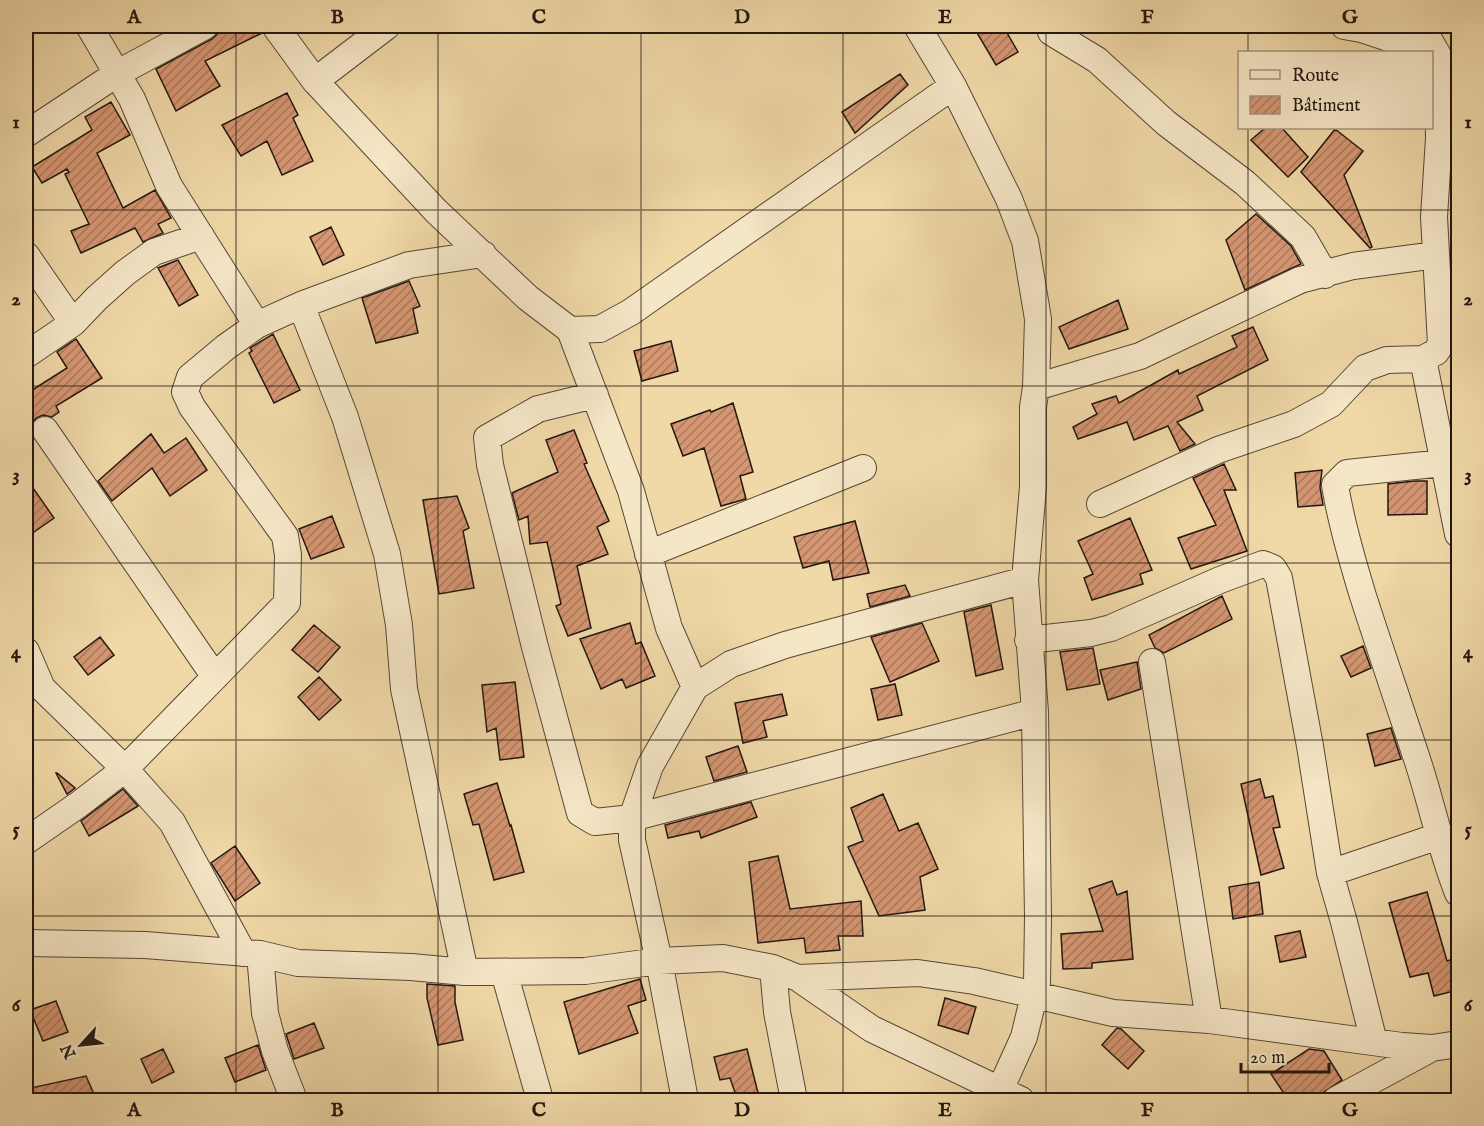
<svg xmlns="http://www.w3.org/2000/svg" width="1484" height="1126" font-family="'IM FELL English',serif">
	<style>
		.building { fill: url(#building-hatch); stroke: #231712; stroke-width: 1.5 }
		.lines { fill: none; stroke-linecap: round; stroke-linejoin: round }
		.street-casing { stroke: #564737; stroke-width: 28 }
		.street { stroke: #f5e6c6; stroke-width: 26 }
		.grid { fill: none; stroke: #231712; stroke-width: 1.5; stroke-opacity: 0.55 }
		.neatline { fill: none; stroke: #231712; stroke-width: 2 }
		.grid-label { font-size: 20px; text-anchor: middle; font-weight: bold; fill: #231712 }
	</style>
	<defs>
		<pattern id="building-hatch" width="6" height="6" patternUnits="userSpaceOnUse" patternTransform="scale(1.5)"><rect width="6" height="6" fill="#d59672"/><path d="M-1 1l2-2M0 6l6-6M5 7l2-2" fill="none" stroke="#ac795c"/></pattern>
	</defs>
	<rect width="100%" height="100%" fill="#f0d8a7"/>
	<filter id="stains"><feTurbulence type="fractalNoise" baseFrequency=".00333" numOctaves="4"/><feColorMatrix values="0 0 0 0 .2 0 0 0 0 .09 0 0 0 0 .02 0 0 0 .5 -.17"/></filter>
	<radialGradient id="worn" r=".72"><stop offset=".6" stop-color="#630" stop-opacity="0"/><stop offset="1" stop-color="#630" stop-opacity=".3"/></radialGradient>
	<!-- building -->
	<path class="building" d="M 220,26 L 260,26 L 262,33 L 205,61 L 220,86 L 176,111 L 156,69 L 212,39 L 218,33 Z
		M 973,26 L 1003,26 L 1018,52 L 996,65 Z
		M 900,74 L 908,85 L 855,133 L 842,112 Z
		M 287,93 L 298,115 L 293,118 L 313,161 L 282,175 L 267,141 L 241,156 L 222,125 Z
		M 111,102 L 130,135 L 97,153 L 123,208 L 155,190 L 171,218 L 158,224 L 163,233 L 143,242 L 135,228 L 81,253 L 71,231 L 89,224 L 65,174 L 69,172 L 67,169 L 42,183 L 32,167 L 92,130 L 85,117 Z
		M 1265,128 L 1282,128 L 1308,157 L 1288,177 L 1251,140 Z
		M 1335,129 L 1363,151 L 1344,175 L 1372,247 L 1370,248 L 1301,172 Z
		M 1256,214 L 1291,246 L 1301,264 L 1245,290 L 1226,240 Z
		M 331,227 L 344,255 L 323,265 L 310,237 Z
		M 178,260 L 198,295 L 179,306 L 158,268 Z
		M 409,281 L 420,306 L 413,309 L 418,333 L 376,343 L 362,298 Z
		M 1118,300 L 1128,329 L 1069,349 L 1059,327 Z
		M 1253,327 L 1268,360 L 1197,396 L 1203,410 L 1177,422 L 1195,444 L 1180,451 L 1168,426 L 1134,440 L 1127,422 L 1078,439 L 1073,427 L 1097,414 L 1092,404 L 1116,396 L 1119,403 L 1178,370 L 1179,374 L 1237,347 L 1232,336 Z
		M 273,334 L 300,390 L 274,403 L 249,353 L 252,351 L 250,348 Z
		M 76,339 L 102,378 L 56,406 L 59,412 L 52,417 L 43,415 L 36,418 L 32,423 L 30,429 L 26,432 L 26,394 L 67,368 L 57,352 Z
		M 671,341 L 678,371 L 642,381 L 634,351 Z
		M 733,403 L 753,472 L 740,476 L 746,499 L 721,506 L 704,448 L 683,456 L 671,424 L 710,410 L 711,412 Z
		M 574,430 L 587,463 L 584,464 L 609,521 L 597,527 L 608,554 L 577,566 L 591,628 L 568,636 L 556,606 L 561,604 L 547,542 L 530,544 L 528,516 L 519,520 L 512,493 L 558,472 L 546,440 Z
		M 151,434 L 164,453 L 186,438 L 207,470 L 170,496 L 152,468 L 112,501 L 98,481 Z
		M 1224,464 L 1236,490 L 1224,490 L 1247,551 L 1191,569 L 1178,538 L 1216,525 L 1193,478 Z
		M 1322,470 L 1320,487 L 1323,505 L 1298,507 L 1295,473 Z
		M 26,478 L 54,518 L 34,532 L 26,520 Z
		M 1415,481 L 1427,481 L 1427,514 L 1388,515 L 1388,484 Z
		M 457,496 L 469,528 L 463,531 L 474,588 L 439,594 L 423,500 Z
		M 332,516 L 344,547 L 311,559 L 299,529 Z
		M 1130,518 L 1152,570 L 1140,574 L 1143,584 L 1092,600 L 1084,578 L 1093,574 L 1078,541 Z
		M 855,521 L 869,573 L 833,580 L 829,561 L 803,568 L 794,537 Z
		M 905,585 L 910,596 L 870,607 L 867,594 Z
		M 1222,596 L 1232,619 L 1164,653 L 1155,648 L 1149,635 Z
		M 991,605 L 1003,669 L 976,676 L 964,612 Z
		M 630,623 L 636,644 L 641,642 L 655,676 L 626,688 L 622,679 L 601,689 L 580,639 Z
		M 922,623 L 939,661 L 890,682 L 871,637 Z
		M 314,625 L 340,647 L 318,672 L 292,650 Z
		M 100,637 L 114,655 L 88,675 L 74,657 Z
		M 1363,646 L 1371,668 L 1351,677 L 1341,656 Z
		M 1093,648 L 1100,684 L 1067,690 L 1060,652 Z
		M 1137,662 L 1141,689 L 1108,700 L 1100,670 Z
		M 319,677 L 341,700 L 319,720 L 298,697 Z
		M 515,682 L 524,757 L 500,760 L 496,728 L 487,732 L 482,685 Z
		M 895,684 L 902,715 L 878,720 L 871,689 Z
		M 782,694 L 787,715 L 763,721 L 767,737 L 743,743 L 735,703 Z
		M 1391,728 L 1401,759 L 1375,766 L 1367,734 Z
		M 738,746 L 747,772 L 714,781 L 706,757 Z
		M 56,773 L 57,773 L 75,788 L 67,794 Z
		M 1260,779 L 1265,798 L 1273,796 L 1280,827 L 1273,828 L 1284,868 L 1261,875 L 1241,784 Z
		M 497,783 L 510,826 L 511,825 L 524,872 L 494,880 L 479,824 L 473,825 L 464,794 Z
		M 123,789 L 138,806 L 89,836 L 81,821 Z
		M 883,794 L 899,831 L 918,823 L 938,869 L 920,877 L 925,910 L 879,916 L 848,847 L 863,841 L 851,808 Z
		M 751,802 L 757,817 L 701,838 L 699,831 L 668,838 L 665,825 Z
		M 235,846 L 260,883 L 235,901 L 211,863 Z
		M 778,856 L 790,909 L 861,901 L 863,936 L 838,936 L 840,950 L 806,953 L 804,938 L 758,943 L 749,862 Z
		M 1112,881 L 1117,895 L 1127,891 L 1133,959 L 1092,963 L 1092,968 L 1063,969 L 1061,934 L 1103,931 L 1089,889 Z
		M 1259,882 L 1263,914 L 1233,919 L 1229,887 Z
		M 1427,892 L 1447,961 L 1453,959 L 1458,981 L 1458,990 L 1434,996 L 1428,973 L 1410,977 L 1389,903 Z
		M 1300,931 L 1306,957 L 1280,962 L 1275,936 Z
		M 640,979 L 646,1000 L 628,1006 L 638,1033 L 579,1054 L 564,1002 Z
		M 427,984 L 455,986 L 455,1002 L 463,1040 L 438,1045 L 427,998 Z
		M 945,998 L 976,1007 L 968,1034 L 938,1025 Z
		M 56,1001 L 68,1032 L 43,1041 L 30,1010 Z
		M 314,1023 L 324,1048 L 294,1059 L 286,1034 Z
		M 1117,1028 L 1121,1029 L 1144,1051 L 1128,1069 L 1102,1045 Z
		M 258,1045 L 266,1070 L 235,1082 L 225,1058 Z
		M 163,1049 L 174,1072 L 152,1083 L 141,1059 Z
		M 747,1049 L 757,1089 L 761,1101 L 738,1101 L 730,1078 L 720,1080 L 714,1057 Z
		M 1309,1049 L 1324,1051 L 1342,1080 L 1324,1092 L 1321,1101 L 1289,1101 L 1271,1074 Z
		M 86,1076 L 97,1101 L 26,1101 L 26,1089 Z"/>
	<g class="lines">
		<!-- street casing -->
		<g class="street-casing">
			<path id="street" d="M 89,26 L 132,99 L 169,186 L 257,325
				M 275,26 L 315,81 L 436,211 L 528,298 L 570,330 L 600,329 L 631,312 L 953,86
				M 917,26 L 953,86 L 1009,199 L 1025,241 L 1038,319 L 1036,387 L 1033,407 L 1033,487 L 1025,580 L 1035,712 L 1038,917 L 1037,983 L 1024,1037 L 1000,1090
				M 1344,26 L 1361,29 L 1431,52
				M 1051,32 L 1097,60 L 1166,123 L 1245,183 L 1303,237 L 1325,275
				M 315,81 L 387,26
				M 26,134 L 118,73 L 205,26
				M 26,255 L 73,323
				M 301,305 L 345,417 L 387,554 L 399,625 L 404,689 L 465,972
				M 570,330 L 631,491 L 669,628 L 695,687
				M 26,355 L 73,323 L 97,298 L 125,273 L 154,252 L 201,236
				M 1423,359 L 1458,534
				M 1036,387 L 1140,356 L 1300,280 L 1353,266 L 1436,255
				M 595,395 L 538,409 L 487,438 L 490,465 L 535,647 L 580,813 L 595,822 L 632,818 L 1035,712
				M 45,430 L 215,677
				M 1444,463 L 1347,473 L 1335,485 C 1341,523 1352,560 1363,596 C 1381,652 1400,707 1418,762 C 1432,805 1441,850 1458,893
				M 1100,504 L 1218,450 L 1294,424 L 1331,404 L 1365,368 L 1387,360 L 1423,359 L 1436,352 L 1441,344 L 1434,217 L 1439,138 L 1438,55 L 1421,26
				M 648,554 L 863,468
				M 1028,640 L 1091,633 L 1111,628 L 1220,580 L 1263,564 L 1273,568 L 1279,578 L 1310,746 L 1330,873 L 1344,922 L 1374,1042
				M 26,651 L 42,688 L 125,769 L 172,822 L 243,953
				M 1152,662 L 1209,1020
				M 26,841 L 78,805 L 125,769 L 287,603 L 288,555 L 285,536 L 192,407 L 185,392 L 190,377 L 226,347 L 257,325 L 301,305 L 409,265 L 483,254
				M 1330,873 L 1439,836
				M 26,943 L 145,945 L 260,954 L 298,963 L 411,967 L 465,972 L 585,971 L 659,961 L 723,958 L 773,968 L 798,978 L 872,1029 L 1021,1100
				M 260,954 L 265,1013 L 275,1051 L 294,1100
				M 773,968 L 777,1012 L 794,1100
				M 504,972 L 540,1100
				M 798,978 L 918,973 L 974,981 L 1113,1013 L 1209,1020 L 1402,1046 L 1432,1048 L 1458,1044
				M 685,1100 L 659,961 L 632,840 L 632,818 L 650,766 L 695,687 L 731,664 L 785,645 L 1025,580
				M 1336,1100 L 1432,1048"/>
		</g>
		<!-- street -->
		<use href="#street" class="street"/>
	</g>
	<!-- grid -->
	<path class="grid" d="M 236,26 L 236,1100M 438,26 L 438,1100M 641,26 L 641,1100M 843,26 L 843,1100M 1046,26 L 1046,1100M 1248,26 L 1248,52M 1248,128 L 1248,1100M 26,210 L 1458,210M 26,386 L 1458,386M 26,563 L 1458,563M 26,740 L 1458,740M 26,916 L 1458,916"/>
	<!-- margin -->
	<rect width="1484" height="1126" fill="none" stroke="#f0d8a7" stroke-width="66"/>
	<!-- legend -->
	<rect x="1238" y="51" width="195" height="78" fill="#f5e6c6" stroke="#a1937e" stroke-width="1.5"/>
	<rect x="1250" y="70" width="30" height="9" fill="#f5e6c6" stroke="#a1937e" stroke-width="1.5"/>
	<text x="1292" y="81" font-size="18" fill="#231712">Route</text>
	<rect x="1250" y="96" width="30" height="18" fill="url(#building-hatch)" stroke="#a1937e" stroke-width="1.5"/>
	<text x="1292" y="111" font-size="18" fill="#231712">Bâtiment</text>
	<!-- north arrow -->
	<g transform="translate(81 1045) rotate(243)" stroke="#f5e6c6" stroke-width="4.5" paint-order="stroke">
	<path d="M0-4.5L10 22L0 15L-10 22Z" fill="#231712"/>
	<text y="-9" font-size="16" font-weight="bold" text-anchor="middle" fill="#231712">N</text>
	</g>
	<!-- scale -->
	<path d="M1241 1063v9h88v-9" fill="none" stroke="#231712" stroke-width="3"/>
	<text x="1250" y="1063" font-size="18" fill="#231712" stroke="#f5e6c6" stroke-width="4.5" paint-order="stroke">20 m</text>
	<rect x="33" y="33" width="1418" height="1060" class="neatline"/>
	<g class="grid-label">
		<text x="134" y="23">A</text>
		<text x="337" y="23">B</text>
		<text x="539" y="23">C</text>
		<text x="742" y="23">D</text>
		<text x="945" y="23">E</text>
		<text x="1147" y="23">F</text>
		<text x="1350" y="23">G</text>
		<text x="16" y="128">1</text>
		<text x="1468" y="128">1</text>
		<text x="16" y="305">2</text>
		<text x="1468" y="305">2</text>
		<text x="16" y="481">3</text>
		<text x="1468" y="481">3</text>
		<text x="16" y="658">4</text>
		<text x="1468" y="658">4</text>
		<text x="16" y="835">5</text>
		<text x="1468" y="835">5</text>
		<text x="16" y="1011">6</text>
		<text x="1468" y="1011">6</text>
		<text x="134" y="1116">A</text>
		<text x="337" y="1116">B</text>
		<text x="539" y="1116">C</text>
		<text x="742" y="1116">D</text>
		<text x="945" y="1116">E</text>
		<text x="1147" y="1116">F</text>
		<text x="1350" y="1116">G</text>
	</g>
	<rect width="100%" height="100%" filter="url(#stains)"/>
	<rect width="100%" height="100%" fill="url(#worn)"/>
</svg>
